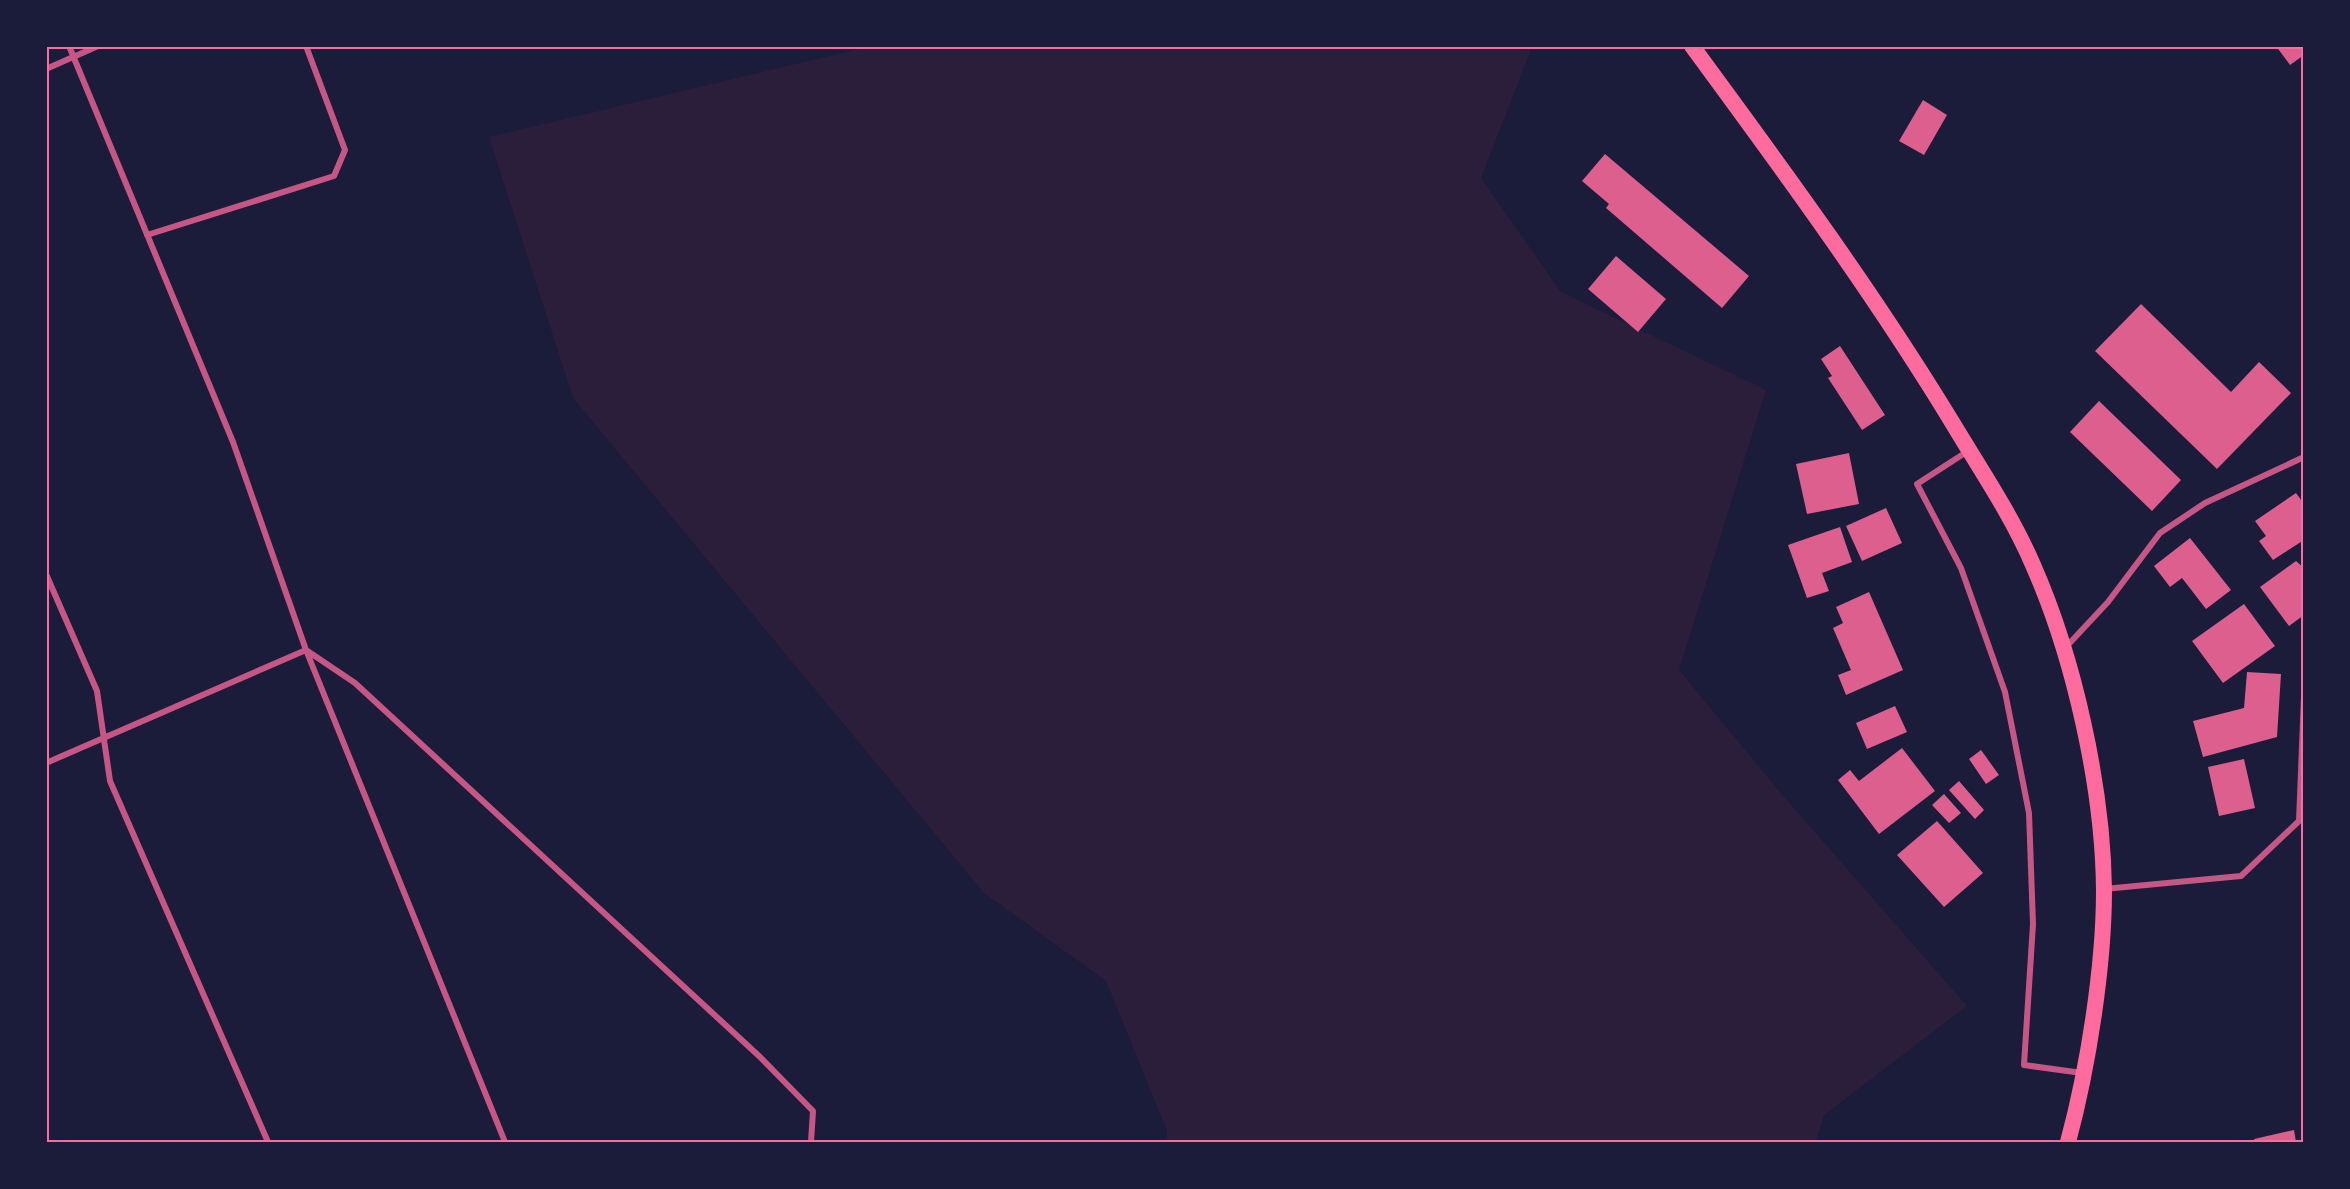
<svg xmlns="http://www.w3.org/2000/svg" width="2350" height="1189" font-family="Barlow,sans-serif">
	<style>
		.green { fill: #2a1e3b }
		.building { fill: #dd5f8e }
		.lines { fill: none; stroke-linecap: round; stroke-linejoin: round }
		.minor { stroke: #c65784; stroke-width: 6 }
		.trunk { stroke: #ff6b9d; stroke-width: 16 }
		.neatline { fill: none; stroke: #ff6b9d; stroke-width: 2 }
	</style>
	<rect width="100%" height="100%" fill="#1b1b3a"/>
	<!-- green -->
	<path class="green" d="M 867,47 L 1532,47 L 1481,178 L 1561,292 L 1766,390 L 1679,670 L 1780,792 L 1967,1006 L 1824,1115 L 1816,1142 L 1166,1142 L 1167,1131 L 1106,981 L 984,893 L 573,398 L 489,137 Z"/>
	<!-- building -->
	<path class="building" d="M 2276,46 L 2304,46 L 2304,55 L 2290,65 Z
		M 1923,100 L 1947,115 L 1924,155 L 1899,141 Z
		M 1605,154 L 1749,276 L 1722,308 L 1606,208 L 1609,204 L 1582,181 Z
		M 1616,256 L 1666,299 L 1638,332 L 1588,289 Z
		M 2141,304 L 2231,392 L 2259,362 L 2291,393 L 2217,469 L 2095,351 Z
		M 1840,346 L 1885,415 L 1862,430 L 1828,378 L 1832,376 L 1821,359 Z
		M 2099,401 L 2181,480 L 2152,511 L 2070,432 Z
		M 1849,453 L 1859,504 L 1807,514 L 1796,464 Z
		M 2296,493 L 2304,504 L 2304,540 L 2273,560 L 2259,541 L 2266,536 L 2255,521 Z
		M 1886,508 L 1902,543 L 1862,561 L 1846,526 Z
		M 1840,527 L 1852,562 L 1822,573 L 1829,591 L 1807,598 L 1788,545 Z
		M 2190,538 L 2231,590 L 2206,609 L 2182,578 L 2170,587 L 2154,566 Z
		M 2296,561 L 2304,568 L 2304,615 L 2289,626 L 2260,587 Z
		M 1869,592 L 1903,670 L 1846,695 L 1838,675 L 1851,670 L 1833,628 L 1843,623 L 1836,607 Z
		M 2244,604 L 2275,646 L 2223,683 L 2192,641 Z
		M 2247,672 L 2281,674 L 2277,737 L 2203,757 L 2193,721 L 2244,708 Z
		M 1895,706 L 1907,732 L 1867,749 L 1856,723 Z
		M 1902,748 L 1935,791 L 1879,834 L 1838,780 L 1850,770 L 1859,781 Z
		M 1981,750 L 1999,775 L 1986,784 L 1969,759 Z
		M 2244,759 L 2255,808 L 2219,816 L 2208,767 Z
		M 1959,781 L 1984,810 L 1975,819 L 1949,790 Z
		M 1944,794 L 1961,813 L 1949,823 L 1932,805 Z
		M 1937,821 L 1983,873 L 1944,907 L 1897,855 Z
		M 2294,1130 L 2296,1142 L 2255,1142 L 2254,1139 Z"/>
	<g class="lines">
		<!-- minor -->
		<path class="minor" d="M 69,46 L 233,442 L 306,650 L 505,1142
			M 46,69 L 98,46
			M 147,235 L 334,176 L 345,150 L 306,46
			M 1968,451 L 1917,484 L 1961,568 L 2005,692 L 2029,813 L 2033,924 L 2024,1065 L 2082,1073
			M 46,574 L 97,691 L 110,781 L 268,1142
			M 2066,647 L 2108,602 L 2160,533 L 2205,503 L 2304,457
			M 46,763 L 306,650 L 355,683 L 759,1056 L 813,1111 L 811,1142
			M 2104,889 L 2241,876 L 2299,821 L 2304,696"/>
		<!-- trunk -->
		<path class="trunk" d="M 1692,46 C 1784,171 1875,295 1955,427 C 1982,472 2012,516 2033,565 C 2074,658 2103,787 2104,890 C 2104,967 2088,1068 2068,1142"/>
	</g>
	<!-- border -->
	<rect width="2350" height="1189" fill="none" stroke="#1b1b3a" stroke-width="96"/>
	<rect x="48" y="48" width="2254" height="1093" class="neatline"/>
</svg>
